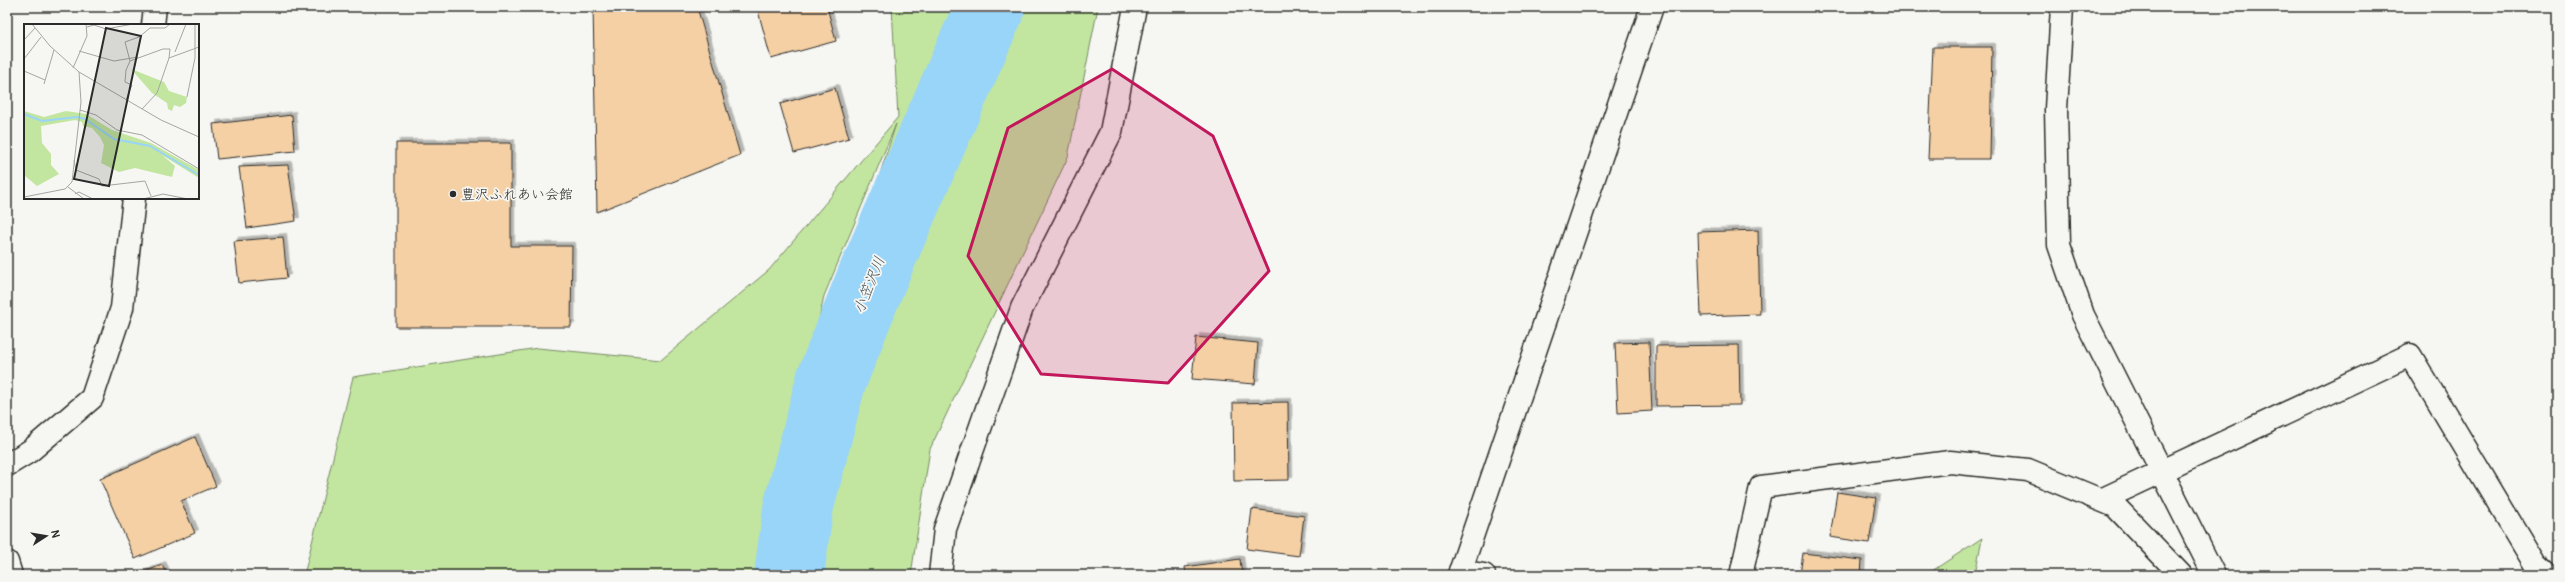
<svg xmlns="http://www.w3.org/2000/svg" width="2565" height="582" font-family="Pangolin,'Klee One',sans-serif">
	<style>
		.green { fill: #c2e69f; stroke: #768865; fill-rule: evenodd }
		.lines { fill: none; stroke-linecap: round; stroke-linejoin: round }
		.river { stroke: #99d4f9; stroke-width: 70 }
		.building { fill: #f4d0a4; stroke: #2b2b2b; filter: url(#shadow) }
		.minor-casing { stroke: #2b2b2b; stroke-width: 25 }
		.tertiary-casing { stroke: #2b2b2b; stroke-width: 25 }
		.minor { stroke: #f6f6f2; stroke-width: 22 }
		.tertiary { stroke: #f6f6f2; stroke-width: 22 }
		.marked { fill: #c2185b; fill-opacity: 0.2; stroke: #c2185b; stroke-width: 3; stroke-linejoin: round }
		.poi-dot { fill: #2b2b2b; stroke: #f6f6f2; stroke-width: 1.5 }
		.labels { text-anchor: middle; stroke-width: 3.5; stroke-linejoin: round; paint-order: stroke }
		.poi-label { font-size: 14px; fill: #2b2b2b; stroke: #f6f6f2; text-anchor: start }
		.water-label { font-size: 15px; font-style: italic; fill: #46555e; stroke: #f6f6f2 }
		.inset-river { fill: none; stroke: #99d4f9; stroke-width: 2 }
		.inset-road { fill: none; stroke: #a5a5a2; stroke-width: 1 }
		.view { fill: #2b2b2b; fill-opacity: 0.15; stroke: #2b2b2b; stroke-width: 2 }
		.inset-edge { fill: none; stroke: #2b2b2b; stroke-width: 2 }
	</style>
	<defs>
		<filter id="shadow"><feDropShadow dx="3.5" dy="-3.5" stdDeviation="0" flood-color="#0004"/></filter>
	</defs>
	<rect width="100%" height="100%" fill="#f6f6f2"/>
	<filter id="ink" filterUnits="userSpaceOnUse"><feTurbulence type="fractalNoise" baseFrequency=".025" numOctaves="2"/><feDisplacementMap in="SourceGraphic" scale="8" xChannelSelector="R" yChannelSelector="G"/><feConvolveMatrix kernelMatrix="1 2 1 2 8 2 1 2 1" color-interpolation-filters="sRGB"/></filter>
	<g filter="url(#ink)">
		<!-- green -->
		<path class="green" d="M 892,7 L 1098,7 L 1068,157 L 930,449 L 911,575 L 304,575 L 353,377 L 538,348 L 661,360 L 769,270 L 898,117 ZM 896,124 L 792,446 L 791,447 L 824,296 Z
			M 1982,538 L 1975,575 L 1926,575 Z"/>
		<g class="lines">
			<!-- river -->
			<path class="river" d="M 789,575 L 798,509 L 831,381 L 871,280 L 990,7"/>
		</g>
		<!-- building -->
		<path class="building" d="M 593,7 L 697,7 L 740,155 L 597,212 Z
			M 757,7 L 827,7 L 836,41 L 771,59 Z
			M 1933,47 L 1992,47 L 1990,159 L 1928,159 Z
			M 835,88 L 849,138 L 794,153 L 780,104 Z
			M 292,115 L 295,151 L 217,159 L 213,124 Z
			M 396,143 L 511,143 L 511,246 L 572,246 L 571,327 L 396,327 Z
			M 288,165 L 296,221 L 247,228 L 239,167 Z
			M 1758,230 L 1760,314 L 1701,316 L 1698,232 Z
			M 283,237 L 287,278 L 239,283 L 234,241 Z
			M 1196,337 L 1258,343 L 1255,384 L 1192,379 Z
			M 1649,342 L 1652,411 L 1618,413 L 1615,343 Z
			M 1739,345 L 1740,405 L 1656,406 L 1656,346 Z
			M 1288,402 L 1289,480 L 1234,481 L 1233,403 Z
			M 195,437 L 216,486 L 181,501 L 195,533 L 135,559 L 100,479 Z
			M 1837,492 L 1876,498 L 1869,543 L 1830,537 Z
			M 1252,509 L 1304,516 L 1299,556 L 1247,549 Z
			M 1803,553 L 1862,560 L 1861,575 L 1800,575 Z
			M 1240,559 L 1242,575 L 1186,575 L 1185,567 Z
			M 162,565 L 167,575 L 137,575 Z"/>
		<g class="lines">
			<!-- minor casing -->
			<g class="minor-casing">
				<path id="minor" d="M 2062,7 L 2056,109 L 2059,245 L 2083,315 L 2214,575
					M 153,25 L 155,7
					M 7,465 L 30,451 L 92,398 L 122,308 L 134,198
					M 2101,500 L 2410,355 L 2535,564 L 2547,575
					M 7,562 L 11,575
					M 1460,571 L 1484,575
					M 940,575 L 945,529 L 1022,308 L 1111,132 L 1135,7
					M 1741,575 L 1761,487 L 1950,462 L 2028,470 L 2115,506 L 2181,575"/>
			</g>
			<!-- tertiary casing -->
			<g class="tertiary-casing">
				<path id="tertiary" d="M 1459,575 L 1652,7"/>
			</g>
			<!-- minor -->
			<use href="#minor" class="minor"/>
			<!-- tertiary -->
			<use href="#tertiary" class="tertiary"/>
		</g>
	</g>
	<!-- marked area -->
	<path class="marked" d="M 1112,69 L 1213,136 L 1269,271 L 1168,383 L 1041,374 L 968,256 L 1008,128 Z"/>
	<!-- markers -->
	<circle class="poi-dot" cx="453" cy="194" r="4"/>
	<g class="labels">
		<!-- poi labels -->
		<g class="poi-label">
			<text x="461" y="199">豊沢ふれあい会館</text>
		</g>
		<!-- water labels -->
		<g class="water-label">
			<text transform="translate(869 285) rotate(-68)" y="5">小笠沢川</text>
		</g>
	</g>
	<!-- overview -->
	<g transform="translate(24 24)">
		<rect width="175" height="175" fill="#f6f6f2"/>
		<path d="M 107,45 L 140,58 L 145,67 L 163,73 L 162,79 L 156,83 L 150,81 L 148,87 L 144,85 L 143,79 L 128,69 ZM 0,87 L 20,93 L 42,87 L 62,90 L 88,106 L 127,119 L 175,146 L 175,154 L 138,131 L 151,142 L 148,153 L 111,144 L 95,148 L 77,139 L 80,121 L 76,113 L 68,104 L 59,102 L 58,98 L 51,96 L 17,102 L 18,119 L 27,130 L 27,141 L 35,150 L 13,162 L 0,151 Z" fill="#c2e69f"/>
		<path class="inset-river" d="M 0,90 L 18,97 L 53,93 L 61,95 L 90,115 L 126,122 L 175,151"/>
		<path class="inset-road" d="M 8,0 L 26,22 L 55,48 L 137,96 L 175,113M 63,3 L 70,1 L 82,5 L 109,0M 0,16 L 11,4M 55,27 L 90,37 L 114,33M 151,28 L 162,0M 0,35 L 17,13M 106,37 L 101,18 L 115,13 L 126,4 L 141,4 L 146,0M 49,44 L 63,12 L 62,0M 0,47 L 21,56M 20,60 L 30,26M 163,73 L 171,34 L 171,0M 102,76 L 108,61 L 101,58 L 102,46 L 106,37 L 139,25 L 146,25 L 145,34M 118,85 L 133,69 L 145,34 L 175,23M 56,86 L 72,91 L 93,106 L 118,111 L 175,145M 50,136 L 52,146 L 75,155 L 78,162 L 121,157 L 127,172M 44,163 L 60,175M 51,170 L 55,168 L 69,175M 0,173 L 41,165 L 48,158 L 57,78 L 55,48M 119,175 L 139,170 L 164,175"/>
		<path class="view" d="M 82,4 L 117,12 L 85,162 L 50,155 Z"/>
		<rect width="175" height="175" class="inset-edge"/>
	</g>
	<!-- margin -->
	<rect width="2565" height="582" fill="none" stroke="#f6f6f2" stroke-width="24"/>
	<rect x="12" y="12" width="2541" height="558" fill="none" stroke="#2b2b2b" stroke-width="1.5" filter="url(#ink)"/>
	<!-- north arrow -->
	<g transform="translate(46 536) rotate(78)" stroke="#f6f6f2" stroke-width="3" paint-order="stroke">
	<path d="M0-3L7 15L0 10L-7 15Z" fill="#2b2b2b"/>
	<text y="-6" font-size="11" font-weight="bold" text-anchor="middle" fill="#2b2b2b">N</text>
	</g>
</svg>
